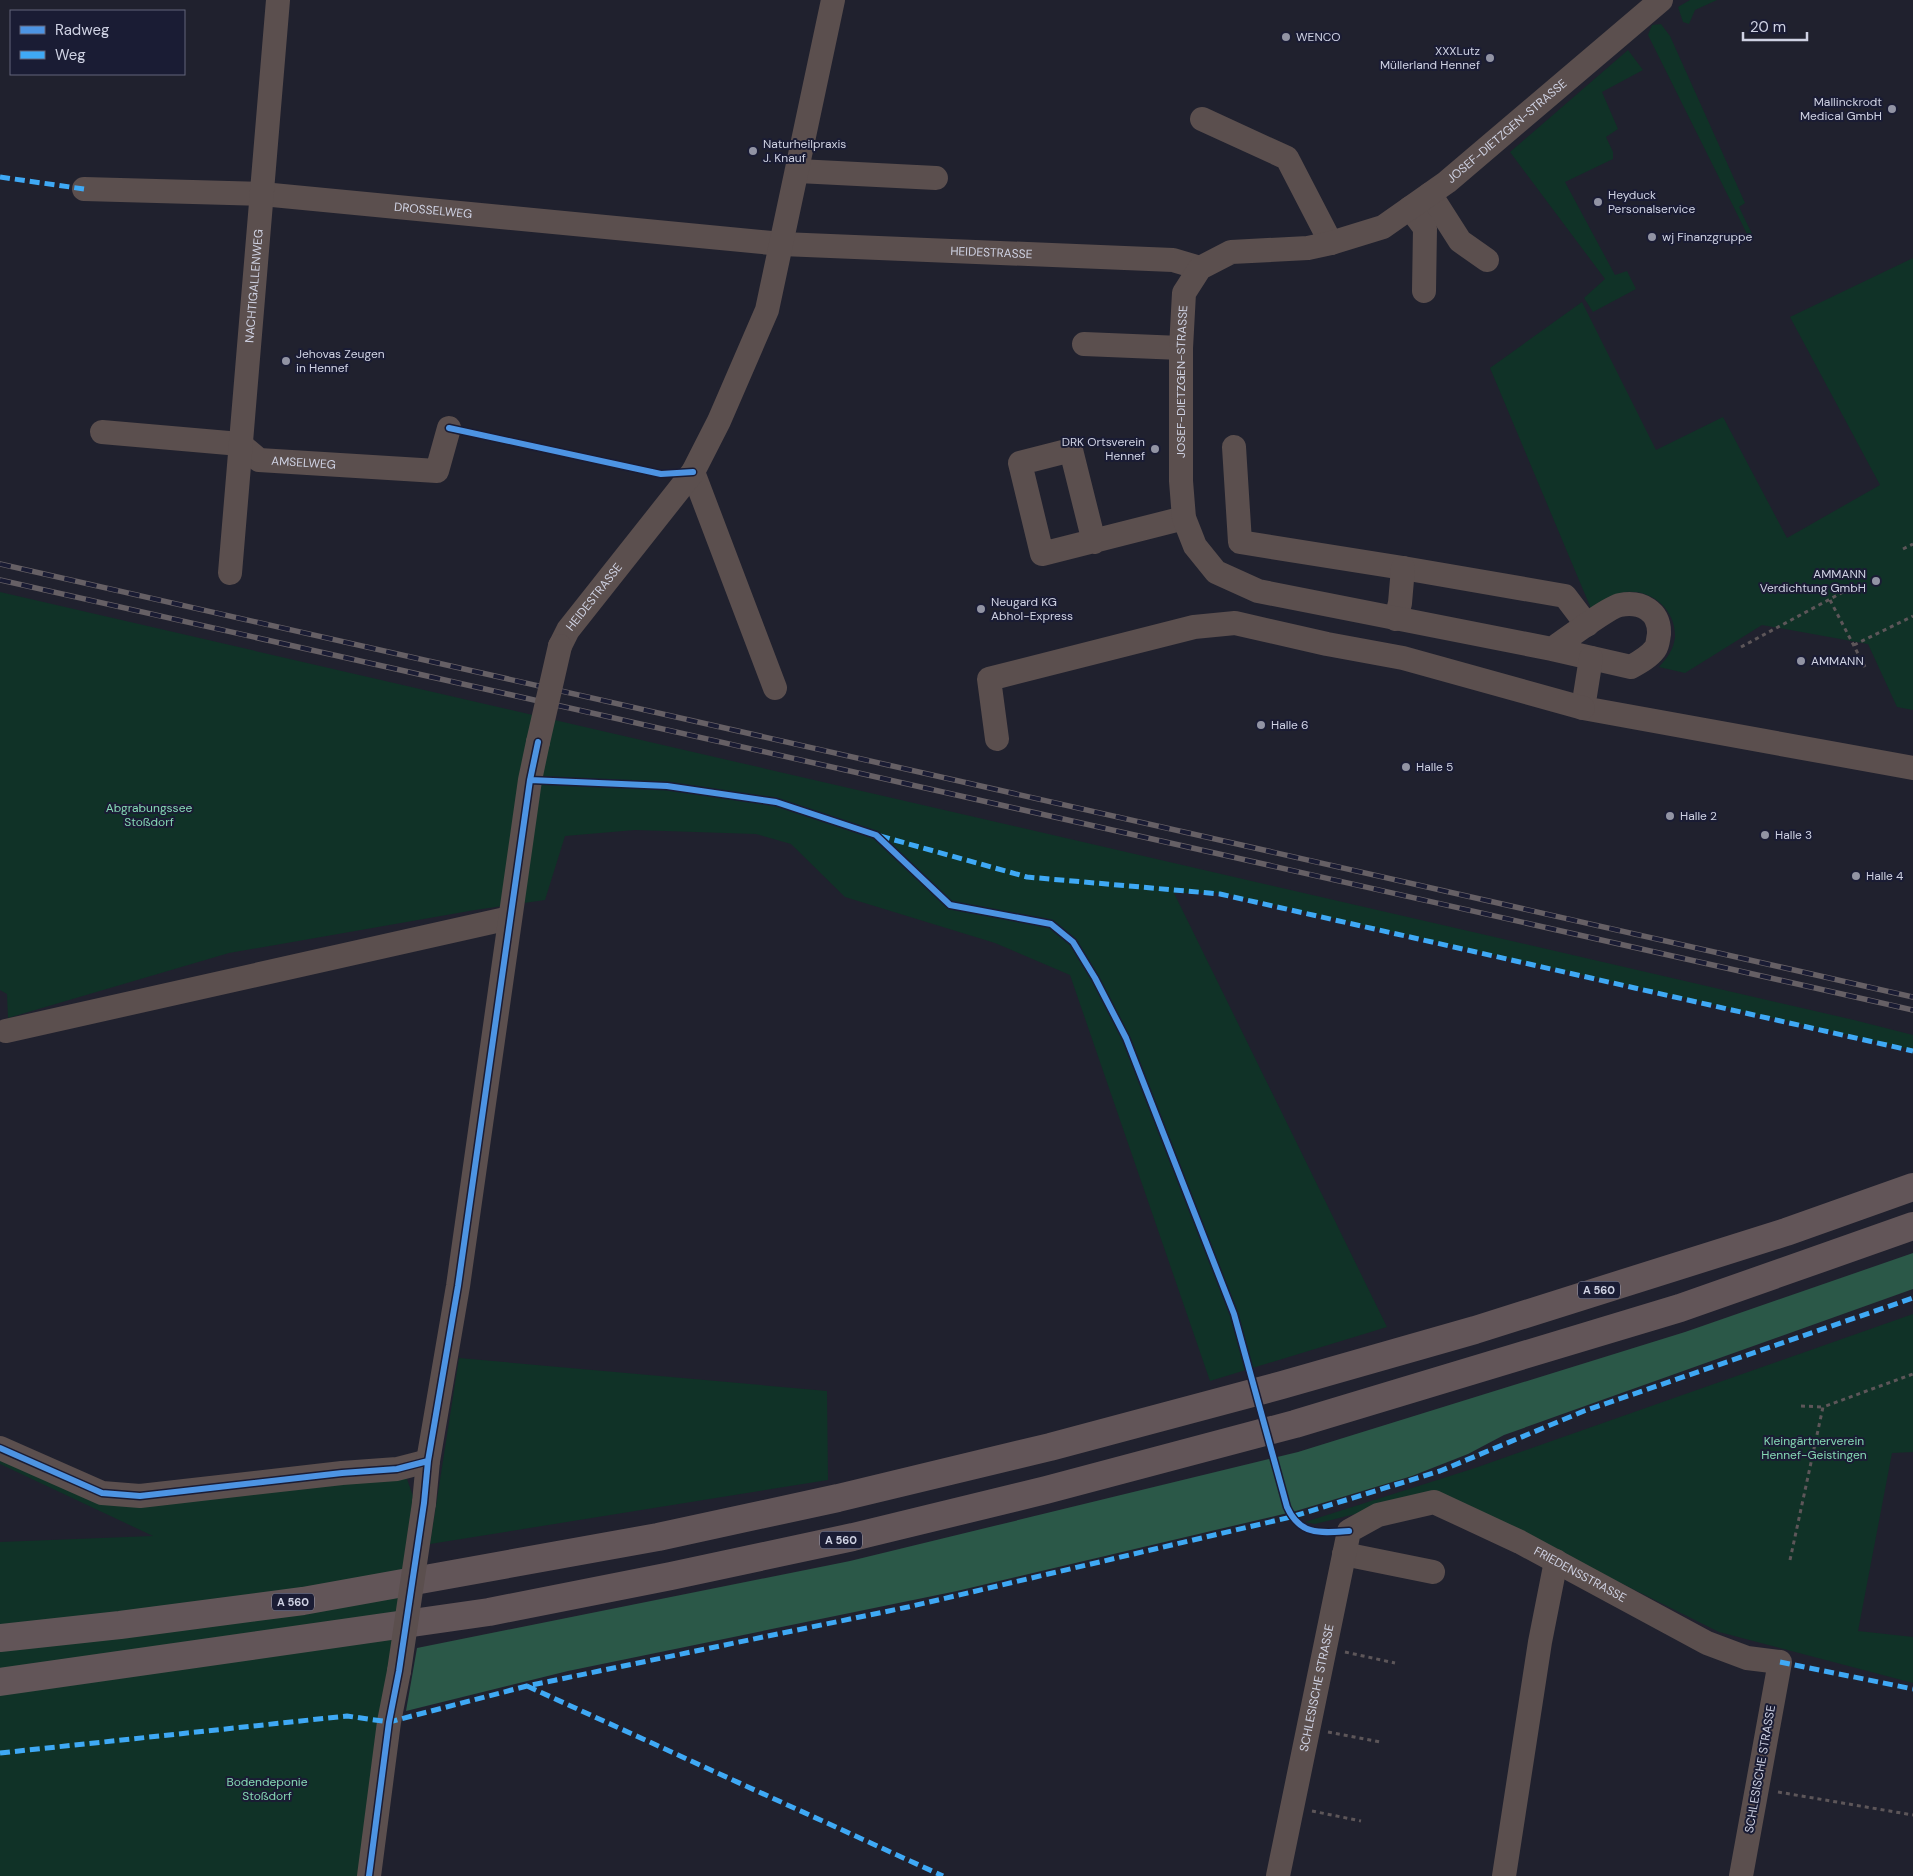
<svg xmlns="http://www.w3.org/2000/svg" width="1913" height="1876" font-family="'DM Sans',sans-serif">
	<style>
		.green { fill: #103227 }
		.forest { fill: #2b5848 }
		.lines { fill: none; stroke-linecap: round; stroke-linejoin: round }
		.path { stroke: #5d5659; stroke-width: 3; stroke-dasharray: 4 4; stroke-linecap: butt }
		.minor { stroke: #5b4f4e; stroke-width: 24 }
		.highway { stroke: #625558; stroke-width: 28 }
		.rail-casing { stroke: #666065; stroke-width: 5.5 }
		.rail { stroke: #1a1c34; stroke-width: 4; stroke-dasharray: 11; stroke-linecap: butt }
		.minor-bridge { stroke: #5b4f4e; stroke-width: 24 }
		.quiet { stroke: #3fa9f5; stroke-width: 5; stroke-dasharray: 10 5; stroke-linecap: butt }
		.cycleway-casing { stroke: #1a1c34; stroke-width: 9 }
		.cycleway { stroke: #4d94e3; stroke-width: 6 }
		.poi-dot { fill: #9294a4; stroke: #1a1c34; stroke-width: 2 }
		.labels { text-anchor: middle; stroke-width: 4; stroke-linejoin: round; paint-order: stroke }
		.shield { fill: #1a1c34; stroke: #999bae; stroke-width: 1 }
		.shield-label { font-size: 11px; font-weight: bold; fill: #cfd2e3 }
		.poi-label { font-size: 12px; fill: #cfd2e3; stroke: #1a1c34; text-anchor: start }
		.street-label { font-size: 12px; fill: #cfd2e3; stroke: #1a1c34 }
		.park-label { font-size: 12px; fill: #86d9b5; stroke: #1a1c34 }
	</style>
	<rect width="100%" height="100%" fill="#20212e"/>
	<!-- green -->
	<path class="green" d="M 1690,0 L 1717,0 L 1695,10 L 1689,24 L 1683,22 L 1678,7 Z
		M 1661,24 L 1670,36 L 1745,203 L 1739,207 L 1754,238 L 1750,240 L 1648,35 L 1652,25 Z
		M 1628,50 L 1643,70 L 1602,92 L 1618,129 L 1606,137 L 1613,152 L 1613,159 L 1565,182 L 1615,275 L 1627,271 L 1636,289 L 1593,312 L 1584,298 L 1605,279 L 1510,152 Z
		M 1913,258 L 1913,710 L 1897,707 L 1868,644 L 1762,625 L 1685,673 L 1659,667 C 1667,658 1674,649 1675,637 C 1676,610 1652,589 1626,592 C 1613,594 1602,603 1592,611 L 1490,368 L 1582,302 L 1656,450 L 1723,417 L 1787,538 L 1880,485 L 1790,317 Z
		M 0,592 L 1854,1020 L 1913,1035 L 1913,1050 L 1221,893 L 1174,893 L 1387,1327 L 1210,1381 L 1070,975 L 995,943 L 845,897 L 791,844 L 756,834 L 635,830 L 565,836 L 545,900 L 475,910 L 229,953 L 8,1018 L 7,994 L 0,990 Z
		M 1913,1314 L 1913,1452 L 1892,1453 L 1858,1631 L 1913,1637 L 1913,1683 L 1719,1632 L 1440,1493 L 1315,1524 L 1305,1522 L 1475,1468 Z
		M 459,1358 L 827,1391 L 828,1480 L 430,1544 Z
		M 0,1445 L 102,1491 L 389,1474 L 407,1479 L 413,1496 L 360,1876 L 0,1876 L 0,1542 L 153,1536 L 0,1464 Z"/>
	<!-- forest -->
	<path class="forest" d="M 1913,1253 L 1913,1289 L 1504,1435 L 1468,1454 L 1412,1476 L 1296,1511 L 957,1591 L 568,1671 L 406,1711 L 417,1648 L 850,1561 L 1298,1452 L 1685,1332 Z"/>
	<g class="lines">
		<!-- path -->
		<path class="path" d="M 1903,549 L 1913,544
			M 1830,600 L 1865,667
			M 1854,645 L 1913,616
			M 1741,647 L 1845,591
			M 1801,1406 L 1823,1407
			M 1790,1560 L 1823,1407 L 1913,1374
			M 1345,1652 L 1395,1663
			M 1328,1732 L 1380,1742
			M 1778,1792 L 1913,1815
			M 1312,1811 L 1361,1821"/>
		<!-- minor -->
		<g class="minor">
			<path d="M 1202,119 L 1287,158 L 1331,243"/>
			<path d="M 798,171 L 936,178"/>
			<path id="s1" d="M 84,189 L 262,194 L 782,244 L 1173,260 L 1200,268"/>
			<path d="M 1430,194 L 1460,241 L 1487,260"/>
			<path d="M 1410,208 L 1425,228 L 1424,291"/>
			<path d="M 1084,344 L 1181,348"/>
			<path id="s2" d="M 102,432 L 240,444 L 259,460 L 437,471 L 449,428"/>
			<path d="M 1234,447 L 1240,542 L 1403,568 L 1565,596 L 1587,625"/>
			<path d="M 693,472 L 775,688"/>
			<path d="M 1094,542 L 1071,450 L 1020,463 L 1042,554 L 1184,518"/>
			<path id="s3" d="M 230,573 L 278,0"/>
			<path d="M 1396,619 L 1400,603 L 1403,568"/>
			<path id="s4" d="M 560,646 L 568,630 L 693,472 L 719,421 L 767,310 L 833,0"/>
			<path id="s5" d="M 1552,649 C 1565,640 1609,607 1620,605 C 1641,601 1660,611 1659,634 C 1658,639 1658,645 1655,649 C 1649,657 1640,662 1631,667 L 1552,649 L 1258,591 L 1216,572 L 1195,546 L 1184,518 L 1181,481 L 1181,348 L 1184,293 L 1200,268 L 1231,252 L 1308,248 L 1331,243 L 1383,227 L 1447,182 L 1661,0"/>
			<path d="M 1591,658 L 1583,708 L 1913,768"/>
			<path d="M 997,739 L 989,679 L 1194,627 L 1235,623 L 1327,644 L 1403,658 L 1583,708"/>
			<path d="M 6,1031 L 510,918"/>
			<path d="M 0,1448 L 102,1493 L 140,1496 L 342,1473 L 397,1469 L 428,1461"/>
			<path d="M 424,1503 L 428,1461 L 458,1286 L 530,780 L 538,742"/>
			<path d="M 1344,1554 L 1433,1572"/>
			<path d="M 369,1876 L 389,1722 L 399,1671"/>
			<path id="s6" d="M 1278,1876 L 1349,1531 L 1378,1515 L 1434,1502 L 1520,1542 L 1707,1643 L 1747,1658 L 1780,1662 L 1741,1876"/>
			<path d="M 1504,1876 L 1540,1642 L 1556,1561"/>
		</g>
		<!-- highway -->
		<path class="highway" d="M 0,1638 L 120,1625 L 303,1601 L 658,1537 L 838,1498 L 1050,1447 L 1282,1385 L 1475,1330 L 1786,1232 L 1913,1187
			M 0,1682 L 489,1612 L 671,1576 L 853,1537 L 1046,1490 L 1295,1424 L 1680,1308 L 1913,1226"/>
		<!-- rail casing -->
		<g class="rail-casing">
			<path id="rail" d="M 0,564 L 1913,997
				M 0,580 L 1913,1010"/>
		</g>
		<!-- rail -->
		<use href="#rail" class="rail"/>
		<!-- minor-bridge -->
		<path class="minor-bridge" d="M 538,742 L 560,646
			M 399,1671 L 424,1503"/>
		<!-- quiet -->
		<path class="quiet" d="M 0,177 L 84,189
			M 880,836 L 1027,877 L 1220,894 L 1913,1051
			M 1780,1662 L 1913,1689
			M 527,1686 L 943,1876
			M 0,1753 L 347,1716 L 389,1722 L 527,1686 L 908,1607 L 1291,1517 L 1440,1471 L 1584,1411 L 1913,1298"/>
		<!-- cycleway casing -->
		<g class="cycleway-casing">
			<path id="cycleway" d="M 449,428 L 661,474 L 693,472
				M 530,780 L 667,786 L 776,802 L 876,835 L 950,905 L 1051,924 L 1073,942 L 1095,978 L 1126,1038 L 1234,1314 L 1287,1507 C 1300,1536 1321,1533 1349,1531
				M 0,1448 L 102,1493 L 140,1496 L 342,1473 L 397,1469 L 428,1461
				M 369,1876 L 389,1722 L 399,1671 L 424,1503 L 428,1461 L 458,1286 L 530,780 L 538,742"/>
		</g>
		<!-- cycleway -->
		<use href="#cycleway" class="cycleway"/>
	</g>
	<!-- markers -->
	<g class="poi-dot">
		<circle cx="1286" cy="37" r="5"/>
		<circle cx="1490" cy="58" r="5"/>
		<circle cx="1892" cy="109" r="5"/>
		<circle cx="753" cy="151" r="5"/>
		<circle cx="1598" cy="202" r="5"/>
		<circle cx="1652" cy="237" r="5"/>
		<circle cx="286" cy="361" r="5"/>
		<circle cx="1155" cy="449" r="5"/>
		<circle cx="1876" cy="581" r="5"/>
		<circle cx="981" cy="609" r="5"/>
		<circle cx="1801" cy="661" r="5"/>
		<circle cx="1261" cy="725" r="5"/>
		<circle cx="1406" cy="767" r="5"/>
		<circle cx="1670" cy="816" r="5"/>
		<circle cx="1765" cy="835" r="5"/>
		<circle cx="1856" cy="876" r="5"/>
	</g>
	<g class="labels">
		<!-- shield labels -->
		<g class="shield">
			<rect x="1578" y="1281.5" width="42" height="17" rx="4"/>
			<rect x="820" y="1531.5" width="42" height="17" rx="4"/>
			<rect x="272" y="1593.5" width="42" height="17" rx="4"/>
		</g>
		<g class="shield-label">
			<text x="1599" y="1294">A 560</text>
			<text x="841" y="1544">A 560</text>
			<text x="293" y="1606">A 560</text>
		</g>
		<!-- poi labels -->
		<g class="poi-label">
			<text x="1296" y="41">WENCO</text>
			<text x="1480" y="55" text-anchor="end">XXXLutz<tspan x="1480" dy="14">Müllerland Hennef</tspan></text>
			<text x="1882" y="106" text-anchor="end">Mallinckrodt<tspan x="1882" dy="14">Medical GmbH</tspan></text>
			<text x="763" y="148">Naturheilpraxis<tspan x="763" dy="14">J. Knauf</tspan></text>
			<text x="1608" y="199">Heyduck<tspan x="1608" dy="14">Personalservice</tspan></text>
			<text x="1662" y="241">wj Finanzgruppe</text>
			<text x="296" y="358">Jehovas Zeugen<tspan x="296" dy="14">in Hennef</tspan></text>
			<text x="1145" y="446" text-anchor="end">DRK Ortsverein<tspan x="1145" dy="14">Hennef</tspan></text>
			<text x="1866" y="578" text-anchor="end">AMMANN<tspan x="1866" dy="14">Verdichtung GmbH</tspan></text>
			<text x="991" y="606">Neugard KG<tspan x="991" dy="14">Abhol-Express</tspan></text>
			<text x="1811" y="665">AMMANN</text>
			<text x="1271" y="729">Halle 6</text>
			<text x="1416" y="771">Halle 5</text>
			<text x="1680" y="820">Halle 2</text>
			<text x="1775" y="839">Halle 3</text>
			<text x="1866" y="880">Halle 4</text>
		</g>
		<!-- street labels -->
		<g class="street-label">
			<text dy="4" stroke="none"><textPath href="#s5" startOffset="1276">JOSEF-DIETZGEN-STRASSE</textPath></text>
			<text dy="4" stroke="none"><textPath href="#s1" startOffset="350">DROSSELWEG</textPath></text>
			<text dy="4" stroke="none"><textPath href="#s1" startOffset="910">HEIDESTRASSE</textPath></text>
			<text dy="4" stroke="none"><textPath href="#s3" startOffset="288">NACHTIGALLENWEG</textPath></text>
			<text dy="4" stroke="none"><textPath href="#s5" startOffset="811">JOSEF-DIETZGEN-STRASSE</textPath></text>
			<text dy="4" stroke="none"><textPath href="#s2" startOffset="208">AMSELWEG</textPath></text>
			<text dy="4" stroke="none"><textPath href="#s4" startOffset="60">HEIDESTRASSE</textPath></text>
			<text dy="4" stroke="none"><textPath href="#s6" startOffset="606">FRIEDENSSTRASSE</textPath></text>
			<text dy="4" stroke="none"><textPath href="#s6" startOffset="192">SCHLESISCHE STRASSE</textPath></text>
			<text transform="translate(1760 1769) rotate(-80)" y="4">SCHLESISCHE STRASSE</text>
		</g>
		<!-- park labels -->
		<g class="park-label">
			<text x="149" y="812">Abgrabungssee<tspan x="149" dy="14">Stoßdorf</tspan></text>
			<text x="1814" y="1445">Kleingärtnerverein<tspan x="1814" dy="14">Hennef-Geistingen</tspan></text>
			<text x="267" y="1786">Bodendeponie<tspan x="267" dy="14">Stoßdorf</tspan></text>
		</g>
	</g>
	<!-- legend -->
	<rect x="10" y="10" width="175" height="65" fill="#1a1c34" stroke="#62657a"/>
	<rect x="20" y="26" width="25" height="8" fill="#4d94e3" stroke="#62657a"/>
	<text x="55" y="35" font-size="15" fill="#cfd2e3">Radweg</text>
	<rect x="20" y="51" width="25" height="8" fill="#3fa9f5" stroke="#62657a"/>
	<text x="55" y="60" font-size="15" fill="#cfd2e3">Weg</text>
	<!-- scale -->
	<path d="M1743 32v8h64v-8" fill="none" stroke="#cfd2e3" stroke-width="2.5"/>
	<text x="1750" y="32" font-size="15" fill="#cfd2e3" stroke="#1a1c34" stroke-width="4" paint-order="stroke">20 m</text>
</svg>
